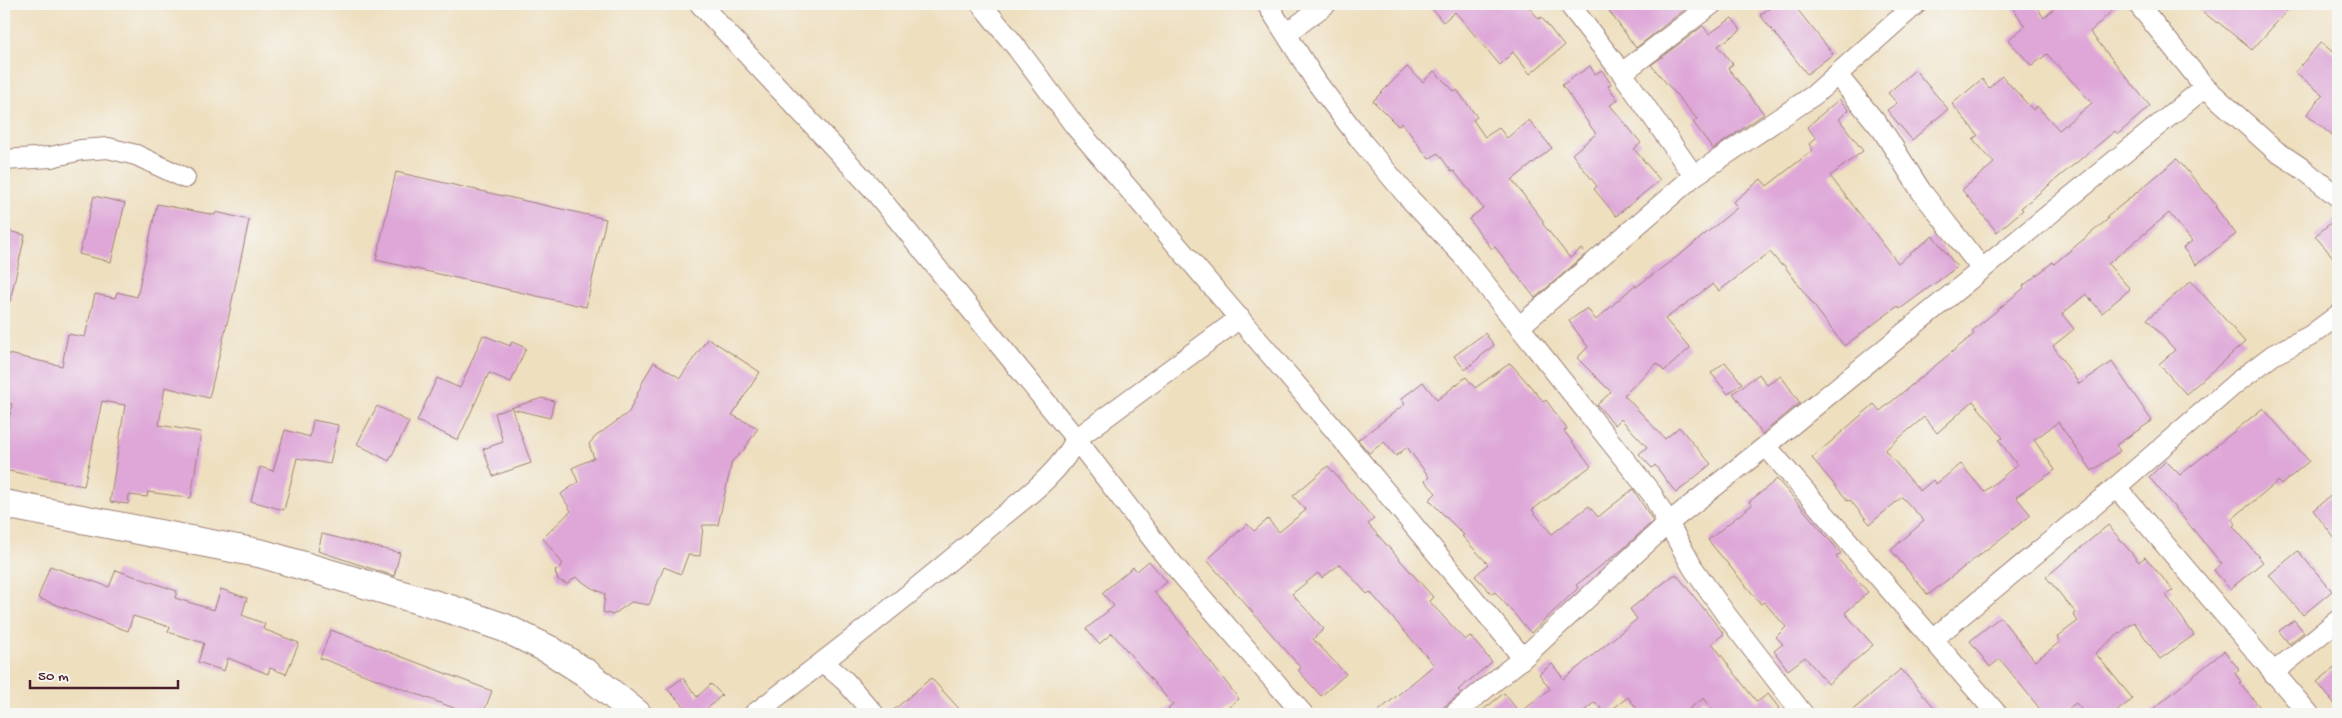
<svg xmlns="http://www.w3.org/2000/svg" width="2342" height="718" font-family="'Gochi Hand',sans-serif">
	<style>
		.building { fill: #dea7d8; fill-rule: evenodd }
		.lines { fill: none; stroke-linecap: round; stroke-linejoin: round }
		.street-casing { stroke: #9c7f75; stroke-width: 22 }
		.secondary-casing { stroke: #9c7f75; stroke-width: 30 }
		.street { stroke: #fff; stroke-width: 20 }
		.secondary { stroke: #fff; stroke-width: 28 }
	</style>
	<rect width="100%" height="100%" fill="#f6f6f2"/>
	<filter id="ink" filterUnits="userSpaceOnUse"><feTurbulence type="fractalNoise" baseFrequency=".02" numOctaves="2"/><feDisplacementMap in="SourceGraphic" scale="10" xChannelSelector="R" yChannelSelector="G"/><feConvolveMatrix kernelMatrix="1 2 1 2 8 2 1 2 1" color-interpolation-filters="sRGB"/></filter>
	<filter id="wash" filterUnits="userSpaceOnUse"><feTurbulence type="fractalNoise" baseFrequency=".0096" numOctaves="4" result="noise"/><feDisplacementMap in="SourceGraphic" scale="20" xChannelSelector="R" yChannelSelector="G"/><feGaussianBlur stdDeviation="1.12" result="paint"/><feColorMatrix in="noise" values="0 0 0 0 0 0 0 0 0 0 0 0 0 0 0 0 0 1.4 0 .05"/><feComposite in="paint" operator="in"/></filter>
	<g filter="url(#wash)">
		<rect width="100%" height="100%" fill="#eedfbf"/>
		<g id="blocks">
			<!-- building -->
			<path class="building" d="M 1428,4 L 1526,4 L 1539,19 L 1541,17 L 1564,46 L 1530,74 L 1513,52 L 1500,65 L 1455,12 L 1443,22 Z
				M 1604,4 L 1685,4 L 1688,7 L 1636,48 Z
				M 1775,4 L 1793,4 L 1833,54 L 1807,74 L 1760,15 Z
				M 2010,4 L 2035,4 L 2044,18 L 2059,4 L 2119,4 L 2090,32 L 2150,106 L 2118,134 L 2115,131 L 2021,208 L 2023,210 L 1997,232 L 1962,190 L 1994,163 L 1973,139 L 1978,135 L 1952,104 L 1982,79 L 1989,88 L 2002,76 L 2033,110 L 2037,106 L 2059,130 L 2092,103 L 2047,54 L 2032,66 L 2008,40 L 2025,26 Z
				M 2193,4 L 2293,4 L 2252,50 L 2218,22 L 2217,23 Z
				M 1732,18 L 1741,30 L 1718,46 L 1733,64 L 1728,68 L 1764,114 L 1713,149 L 1693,122 L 1697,119 L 1651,65 L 1703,26 L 1709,34 Z
				M 2321,42 L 2338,57 L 2338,141 L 2307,114 L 2323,95 L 2295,72 Z
				M 1590,66 L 1595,74 L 1602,70 L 1611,84 L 1608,86 L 1618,100 L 1610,105 L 1641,143 L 1634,149 L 1660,180 L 1616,216 L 1594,189 L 1597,186 L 1572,154 L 1596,134 L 1562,85 Z
				M 1407,67 L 1423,82 L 1434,71 L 1455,92 L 1457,90 L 1477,117 L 1473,120 L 1485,137 L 1499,128 L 1507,138 L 1529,120 L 1552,148 L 1512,180 L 1544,222 L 1542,223 L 1570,258 L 1581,249 L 1586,254 L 1535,298 L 1495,247 L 1492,249 L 1469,219 L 1483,208 L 1454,171 L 1452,172 L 1438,153 L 1429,159 L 1402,123 L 1398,126 L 1373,101 Z
				M 1915,70 L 1948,109 L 1912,140 L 1887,110 L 1897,103 L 1888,93 Z
				M 1839,99 L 1849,110 L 1839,119 L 1863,151 L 1830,176 L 1898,263 L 1933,236 L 1957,267 L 1900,309 L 1898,306 L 1844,346 L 1783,264 L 1781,265 L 1770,252 L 1719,291 L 1713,284 L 1665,319 L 1690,348 L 1664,371 L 1657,363 L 1624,395 L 1665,439 L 1679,427 L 1711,464 L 1676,493 L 1655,465 L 1652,468 L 1639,454 L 1647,447 L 1621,419 L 1615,425 L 1597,405 L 1611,392 L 1577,358 L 1588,347 L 1569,321 L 1587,308 L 1596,320 L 1635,285 L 1636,287 L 1686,250 L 1738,207 L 1733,202 L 1761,179 L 1767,186 L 1813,150 L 1809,144 L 1816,138 L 1807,127 Z
				M 2177,159 L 2217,206 L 2215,207 L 2236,234 L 2196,265 L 2183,248 L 2192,241 L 2169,213 L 2108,264 L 2130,289 L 2102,313 L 2086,294 L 2062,314 L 2074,329 L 2053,346 L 2079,384 L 2112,362 L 2152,421 L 2116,445 L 2120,451 L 2092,471 L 2058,422 L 2034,440 L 2055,470 L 2016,497 L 2031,515 L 1928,595 L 1891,550 L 1924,521 L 1902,497 L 1870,524 L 1850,500 L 1848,501 L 1812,458 L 1874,404 L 1880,411 L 1974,334 L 1972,331 L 2024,288 L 2023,286 L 2053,262 L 2054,264 L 2108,219 L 2107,217 ZM 1973,401 L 2003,438 L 1999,440 L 2017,465 L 1984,492 L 1961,464 L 1936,484 L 1933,480 L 1920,491 L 1885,450 L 1924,417 L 1937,433 Z
				M 396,172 L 606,219 L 586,307 L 376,260 Z
				M 94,196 L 125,203 L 111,262 L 79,254 Z
				M 157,204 L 215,215 L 216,212 L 249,220 L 229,315 L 209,398 L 165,387 L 159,425 L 201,432 L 191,498 L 148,492 L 147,497 L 129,495 L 128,504 L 110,502 L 125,405 L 102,401 L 84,486 L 4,470 L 4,447 L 12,404 L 4,403 L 4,353 L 62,366 L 68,334 L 85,337 L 95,294 L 115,298 L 117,292 L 137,297 Z
				M 2338,217 L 2338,263 L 2315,236 Z
				M 4,230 L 25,235 L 10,301 L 4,301 Z
				M 2191,281 L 2245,342 L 2186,394 L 2159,364 L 2175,350 L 2147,319 Z
				M 1485,333 L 1494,345 L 1465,370 L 1454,356 Z
				M 483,335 L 510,346 L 512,342 L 526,348 L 511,382 L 489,373 L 458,440 L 417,421 L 437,378 L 460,388 Z
				M 708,338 L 760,372 L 732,415 L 758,428 L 743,451 L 732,461 L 718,525 L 703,525 L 700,556 L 688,555 L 681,574 L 664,567 L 649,605 L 631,602 L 613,615 L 603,612 L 605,594 L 590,587 L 576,577 L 567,584 L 558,580 L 555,571 L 563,564 L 543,538 L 571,511 L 561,494 L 578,482 L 572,468 L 594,458 L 589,444 L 595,437 L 629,412 L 645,377 L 654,362 L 680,378 Z
				M 1725,362 L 1742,383 L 1728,394 L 1711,373 Z
				M 1509,364 L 1511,364 L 1544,402 L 1546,400 L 1567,429 L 1564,431 L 1591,466 L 1532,510 L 1552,534 L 1589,506 L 1598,517 L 1633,489 L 1653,521 L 1623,549 L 1576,585 L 1578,588 L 1531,633 L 1495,592 L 1492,594 L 1475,576 L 1488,564 L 1462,536 L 1464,535 L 1429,500 L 1436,493 L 1425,481 L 1429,477 L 1407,447 L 1396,456 L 1384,442 L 1369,453 L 1358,440 L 1405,404 L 1401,399 L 1423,382 L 1437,400 L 1466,377 L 1475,388 Z
				M 1759,374 L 1767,385 L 1781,376 L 1800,403 L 1762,434 L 1733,393 Z
				M 542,398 L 554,401 L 550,418 L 512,409 L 531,463 L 493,476 L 483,449 L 503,442 L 495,413 Z
				M 377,406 L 409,422 L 389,461 L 357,444 Z
				M 2263,408 L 2309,461 L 2281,485 L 2278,481 L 2232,519 L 2236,524 L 2233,526 L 2263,562 L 2230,589 L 2214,570 L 2222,564 L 2149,477 L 2166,461 L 2180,475 Z
				M 313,420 L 338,425 L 330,464 L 297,458 L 284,510 L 251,501 L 260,467 L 273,471 L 285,430 L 310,437 Z
				M 1328,466 L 1374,519 L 1368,524 L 1433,597 L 1429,601 L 1465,640 L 1470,636 L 1492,662 L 1458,690 L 1461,693 L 1435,714 L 1375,714 L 1434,665 L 1370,592 L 1367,594 L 1340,564 L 1322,578 L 1318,573 L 1292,594 L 1324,629 L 1313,639 L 1346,674 L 1321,696 L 1298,670 L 1301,668 L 1207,560 L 1247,524 L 1254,531 L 1268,519 L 1279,532 L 1306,510 L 1293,496 Z
				M 1777,479 L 1841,553 L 1836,557 L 1868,592 L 1845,613 L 1873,645 L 1828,684 L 1805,657 L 1788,670 L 1774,651 L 1783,644 L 1776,637 L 1786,627 L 1764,602 L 1761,604 L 1708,540 L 1752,505 L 1749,502 Z
				M 2338,490 L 2338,543 L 2313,510 Z
				M 2108,525 L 2139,562 L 2145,557 L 2173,590 L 2166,595 L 2194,635 L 2160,659 L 2134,622 L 2095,653 L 2133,699 L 2113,714 L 2085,714 L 2076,703 L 2061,714 L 2044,714 L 2000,659 L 1990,667 L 1970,641 L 2000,617 L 2035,661 L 2060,642 L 2057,637 L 2078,621 L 2073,615 L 2076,613 L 2046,577 Z
				M 322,534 L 400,553 L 394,576 L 318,551 Z
				M 2298,551 L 2332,591 L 2303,615 L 2269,575 Z
				M 1149,561 L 1167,582 L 1154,592 L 1188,631 L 1187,632 L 1239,699 L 1220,714 L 1162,714 L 1173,705 L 1112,633 L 1099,644 L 1086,629 L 1114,606 L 1102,593 L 1133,567 L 1137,571 Z
				M 50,566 L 109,587 L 116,570 L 177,591 L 175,598 L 214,610 L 221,589 L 247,598 L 242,615 L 265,624 L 263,629 L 299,643 L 286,674 L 270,668 L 268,674 L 228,658 L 224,671 L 198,662 L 204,643 L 168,632 L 170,627 L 133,616 L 128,631 L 38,598 Z
				M 1674,575 L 1677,575 L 1724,634 L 1712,643 L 1745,687 L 1757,702 L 1768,694 L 1779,708 L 1771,714 L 1716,714 L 1704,698 L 1682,714 L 1641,714 L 1628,697 L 1606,714 L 1595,702 L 1580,714 L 1478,714 L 1504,693 L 1520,713 L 1550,689 L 1539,674 L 1552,664 L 1564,679 L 1637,619 L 1630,609 Z
				M 2294,620 L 2304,632 L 2289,644 L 2279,631 Z
				M 331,630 L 492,691 L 483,714 L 470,714 L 320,658 Z
				M 2224,651 L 2239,669 L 2235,673 L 2241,682 L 2239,683 L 2266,714 L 2147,714 Z
				M 2338,665 L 2338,708 L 2317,682 Z
				M 1901,669 L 1940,714 L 1848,714 Z
				M 683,678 L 697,697 L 711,684 L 722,695 L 706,710 L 709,714 L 680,714 L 686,708 L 667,689 Z
				M 931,678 L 964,714 L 889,714 Z"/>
		</g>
	</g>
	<g filter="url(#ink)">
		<use href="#blocks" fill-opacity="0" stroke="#9c7f75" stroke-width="1"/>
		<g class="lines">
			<!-- street casing -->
			<g class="street-casing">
				<path id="street" d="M 700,4 L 872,188 L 1076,439 L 1164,554 L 1303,714
					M 981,4 L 1017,48 L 1075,126 L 1333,428 L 1523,658
					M 1267,4 L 1317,83 L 1362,142 L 1409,198 L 1463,256 L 1652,494 L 1693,568 L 1727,616 L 1803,714
					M 1569,4 L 1622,73 L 1694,176
					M 2138,4 L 2205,87 L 2276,151 L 2303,169 L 2338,197
					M 1286,34 L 1326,4
					M 1622,73 L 1712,4
					M 1838,76 L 1883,131 L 1921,191 L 1982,269
					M 4,160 L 51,157 L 81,150 L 108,148 L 136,155 L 185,178
					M 1519,327 L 1694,176 L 1814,95 L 1916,4
					M 1766,446 L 1997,714
					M 2116,487 L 2309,714
					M 1933,639 L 2116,487 L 2236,383 L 2273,355 L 2310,336 L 2338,315
					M 823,662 L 845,681 L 874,714
					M 2273,673 L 2338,620
					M 754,714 C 833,655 911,594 986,530 C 1017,503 1058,477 1076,439 L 1240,318
					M 1454,714 L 1523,658 L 1667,524 L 1766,446 L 2205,87"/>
			</g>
			<!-- secondary casing -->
			<g class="secondary-casing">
				<path id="secondary" d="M 4,504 L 263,554 L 453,610 L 505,628 L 550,650 L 586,673 L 637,714"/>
			</g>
			<!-- street -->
			<use href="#street" class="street"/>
			<!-- secondary -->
			<use href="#secondary" class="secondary"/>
		</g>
	</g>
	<!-- margin -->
	<rect width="2342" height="718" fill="none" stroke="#f6f6f2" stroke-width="20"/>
	<!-- scale -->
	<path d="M30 680v8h148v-8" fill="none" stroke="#4a1f2b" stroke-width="2.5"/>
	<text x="38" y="680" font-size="15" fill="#4a1f2b" stroke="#f6f6f2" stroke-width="4" paint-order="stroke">50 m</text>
</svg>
